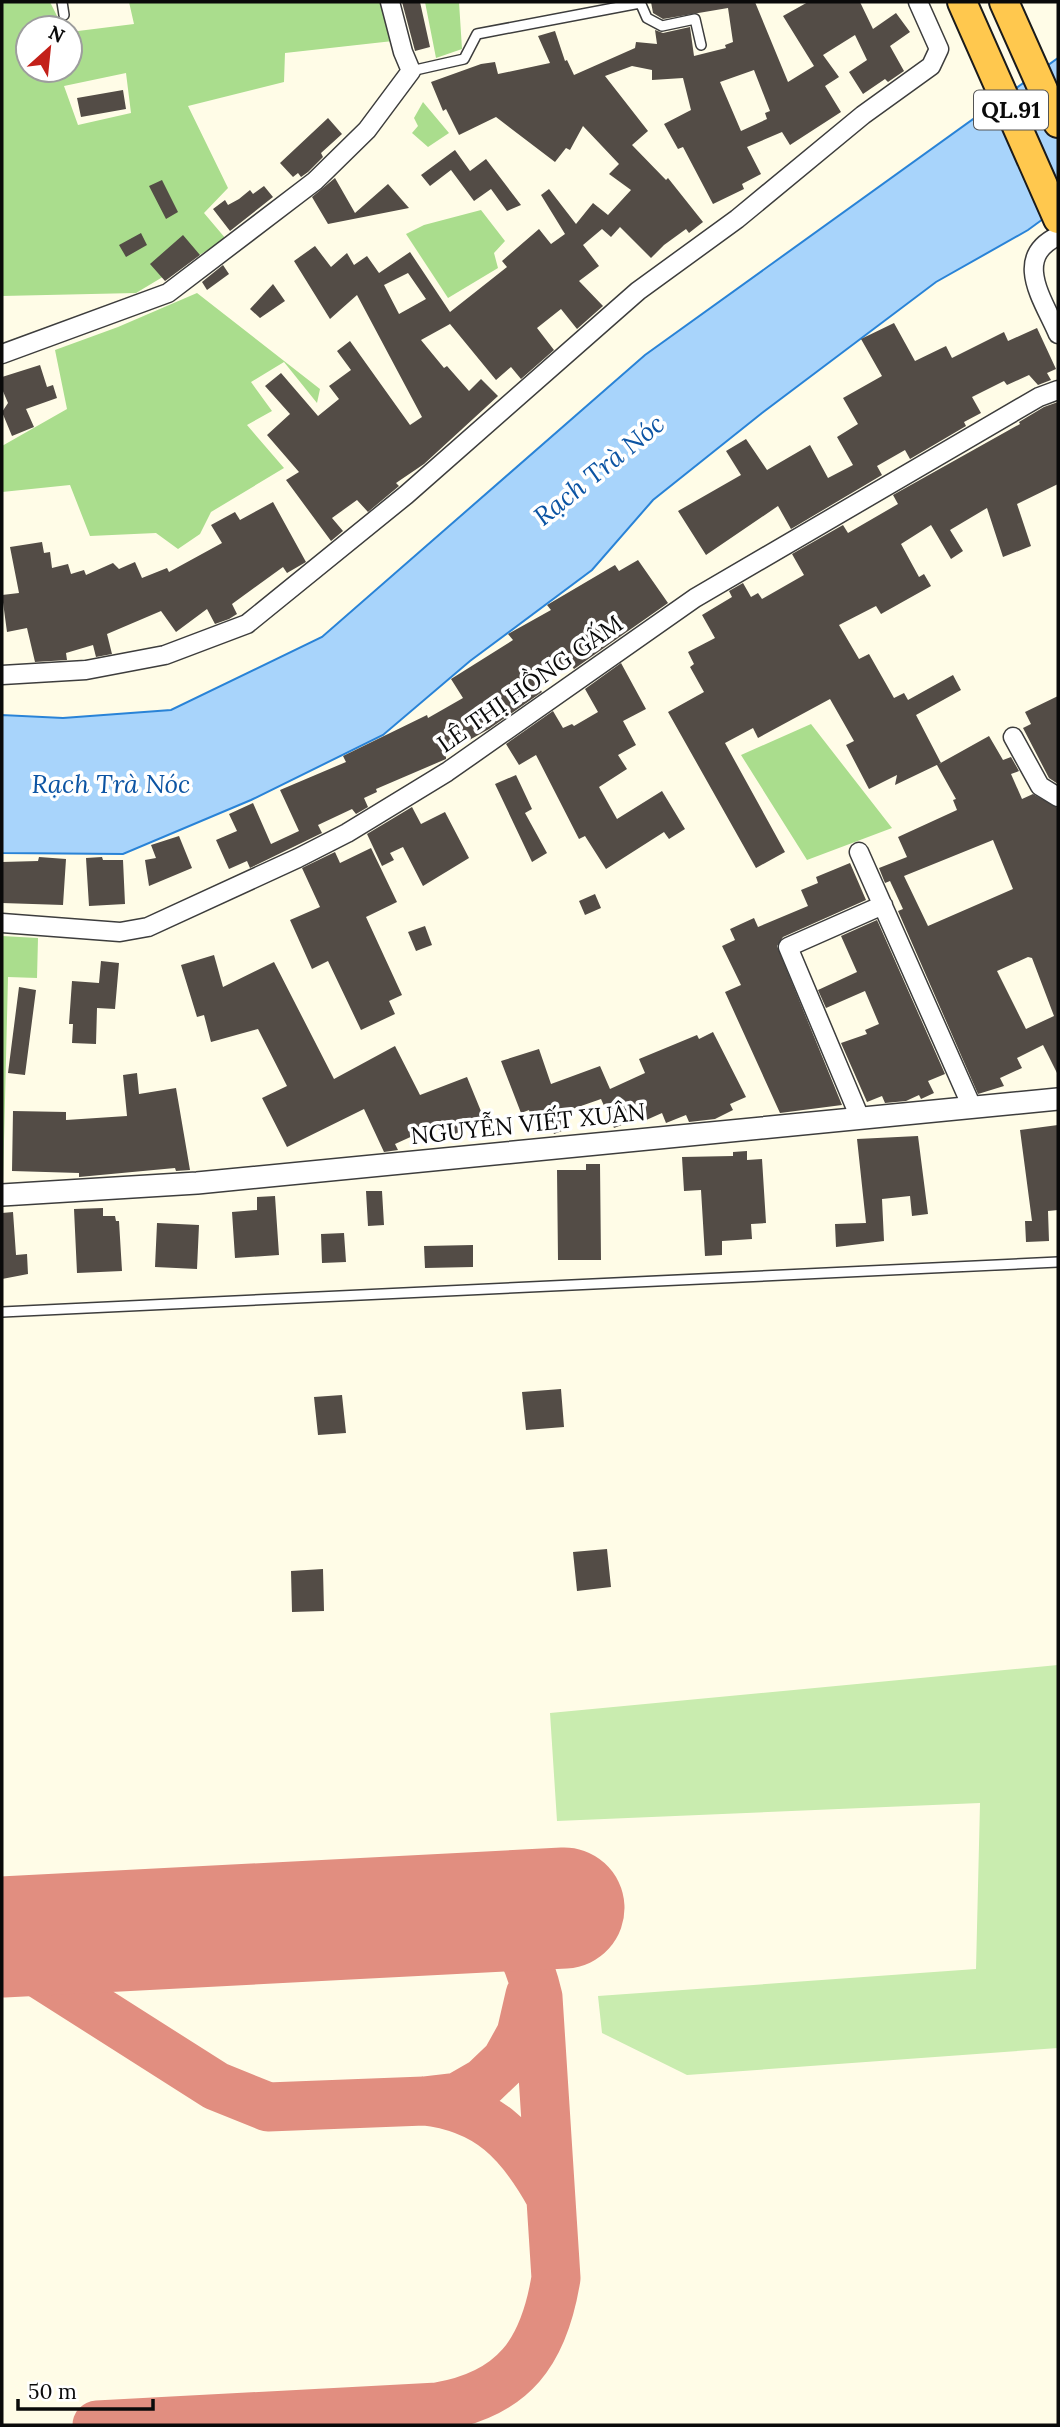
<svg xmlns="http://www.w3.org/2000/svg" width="1060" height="2427" font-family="Lora,serif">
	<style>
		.green { fill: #c9ecaf }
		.forest { fill: #aadd8d; fill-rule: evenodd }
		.water { fill: #a8d4fb; stroke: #2983d7; stroke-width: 2 }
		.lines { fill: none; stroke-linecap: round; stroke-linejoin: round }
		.taxiway { stroke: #e18e80; stroke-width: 49 }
		.runway { stroke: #e18e80; stroke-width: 121 }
		.building { fill: #534c46; fill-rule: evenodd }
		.service-casing { stroke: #3d3d3d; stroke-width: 12 }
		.minor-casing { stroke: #3d3d3d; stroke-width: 21 }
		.tertiary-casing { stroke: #3d3d3d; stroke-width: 24 }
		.trunk-casing { stroke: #1b1b1b; stroke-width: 32 }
		.service { stroke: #fff; stroke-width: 9 }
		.minor { stroke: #fff; stroke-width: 18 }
		.tertiary { stroke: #fff; stroke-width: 21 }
		.trunk { stroke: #ffc84e; stroke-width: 28 }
		.labels { text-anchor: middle; stroke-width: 7; stroke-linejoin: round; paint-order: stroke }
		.shield { fill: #fff; stroke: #545454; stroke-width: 2 }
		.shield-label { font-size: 23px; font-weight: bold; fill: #0a0a0a }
		.street-label { font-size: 24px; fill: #0a0a0a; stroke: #fff }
		.water-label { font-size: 26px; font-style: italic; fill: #0c54a3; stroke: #fff }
	</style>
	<rect width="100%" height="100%" fill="#fffce7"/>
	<!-- green -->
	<path class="green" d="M 1058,1665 L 1058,2048 L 687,2075 L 602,2033 L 598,1996 L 976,1969 L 980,1803 L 557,1821 L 550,1713 Z"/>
	<!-- forest -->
	<path class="forest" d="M 50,2 L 63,28 L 28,28 L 28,70 L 70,70 L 70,32 L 134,24 L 129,2 L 383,2 L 393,41 L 285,53 L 284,82 L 188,106 L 228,188 L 204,213 L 226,239 L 136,293 L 2,296 L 2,3 ZM 126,73 L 131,113 L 78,125 L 64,86 Z
		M 425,2 L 459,2 L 462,49 L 436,58 Z
		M 423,102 L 449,133 L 428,147 L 412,133 L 418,126 L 414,118 Z
		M 481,210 L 505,241 L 494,253 L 498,268 L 448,298 L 406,234 L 424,225 Z
		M 197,293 L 320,389 L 317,403 L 284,362 L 251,382 L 272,411 L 247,425 L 284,468 L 211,512 L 200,534 L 178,549 L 156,533 L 90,536 L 70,485 L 2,492 L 2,446 L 67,409 L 55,350 L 118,327 Z
		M 811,724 L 892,828 L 807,860 L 741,755 Z
		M 2,936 L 38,938 L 37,978 L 8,977 L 3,1182 Z"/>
	<!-- water -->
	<path class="water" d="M 1058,58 L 1058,208 L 1028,230 L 936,282 L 762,413 L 653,500 L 592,570 L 470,661 L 383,735 L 251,800 L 123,854 L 2,853 L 2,715 L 63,718 L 171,710 L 322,637 L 645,355 Z"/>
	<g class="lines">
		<!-- taxiway -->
		<path class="taxiway" d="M 2,1950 L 216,2086 L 268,2107 L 424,2101 L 458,2097 L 484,2082 L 506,2061 L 521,2034 L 530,1995
			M 424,2101 C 488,2108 520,2142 550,2196
			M 97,2425 L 438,2407 C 514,2394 544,2352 556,2278 L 538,1997 C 530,1963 518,1938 495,1912"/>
		<!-- runway -->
		<path class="runway" d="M 2,1937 L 564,1908"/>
	</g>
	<!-- building -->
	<path class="building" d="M 402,2 L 420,2 L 430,47 L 415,51 Z
		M 651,2 L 755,2 L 788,82 L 814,66 L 783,16 L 808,2 L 860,2 L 873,29 L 896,13 L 910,32 L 890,46 L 904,71 L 888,82 L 885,79 L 863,94 L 849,72 L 867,60 L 855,35 L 823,55 L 839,77 L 825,86 L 841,112 L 790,145 L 782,132 L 747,147 L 761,174 L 742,184 L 744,189 L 713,204 L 683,147 L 678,149 L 664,124 L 691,110 L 683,78 L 652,80 L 652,70 L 632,66 L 605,76 L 648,131 L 632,145 L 666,180 L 668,178 L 703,222 L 689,233 L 686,229 L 664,245 L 651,258 L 620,227 L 611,237 L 602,229 L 583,245 L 599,266 L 579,281 L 603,306 L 577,329 L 561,309 L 537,328 L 554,350 L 521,379 L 511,367 L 496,380 L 450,324 L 421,340 L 444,368 L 447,366 L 469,391 L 481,379 L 498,396 L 424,464 L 396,483 L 399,486 L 368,512 L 357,500 L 332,518 L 343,531 L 331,541 L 286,480 L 299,472 L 267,435 L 290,414 L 265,386 L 281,373 L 318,416 L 339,399 L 329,386 L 351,370 L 337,351 L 350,341 L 410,425 L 422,417 L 357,295 L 330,319 L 294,261 L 315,246 L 331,267 L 347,253 L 354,265 L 367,256 L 379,273 L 410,252 L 450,312 L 507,267 L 502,261 L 539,229 L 551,244 L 565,234 L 541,195 L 549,189 L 576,224 L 593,203 L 608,215 L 631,190 L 609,174 L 619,164 L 583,126 L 570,150 L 566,148 L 555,162 L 496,117 L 459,135 L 446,109 L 443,111 L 431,82 L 481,64 L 495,62 L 498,74 L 550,63 L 538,36 L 555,31 L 565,61 L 567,60 L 574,75 L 635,48 L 636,42 L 657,44 L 655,30 L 663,33 L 690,27 L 694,56 L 726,48 L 725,45 L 733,42 L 728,8 L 663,19 L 653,13 ZM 754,70 L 770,111 L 765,113 L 767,119 L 741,131 L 720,82 ZM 408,273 L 426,299 L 399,314 L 384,285 Z
		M 123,90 L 126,109 L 81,117 L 77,98 Z
		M 328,118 L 342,134 L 321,153 L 323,157 L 308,172 L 301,177 L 298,173 L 293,177 L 280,163 Z
		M 455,150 L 470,171 L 486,159 L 521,205 L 507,211 L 491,189 L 474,201 L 451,170 L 430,186 L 421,175 Z
		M 335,178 L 355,213 L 388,184 L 409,208 L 328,224 L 312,197 Z
		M 162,180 L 178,212 L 166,219 L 149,186 Z
		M 264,186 L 273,197 L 230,231 L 213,209 L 225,200 L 228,205 L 239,199 L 250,190 L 253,194 Z
		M 141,233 L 147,245 L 126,257 L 119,245 Z
		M 183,235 L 200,255 L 165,281 L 150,264 Z
		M 223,265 L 229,274 L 207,290 L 202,282 Z
		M 273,284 L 285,301 L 260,318 L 250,309 Z
		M 894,323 L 915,361 L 946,346 L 952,358 L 1004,332 L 1008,341 L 1037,328 L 1056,369 L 1047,373 L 1051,380 L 1038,385 L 1029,375 L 1007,385 L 1004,381 L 972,397 L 981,413 L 964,422 L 966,426 L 910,459 L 905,450 L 877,466 L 882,475 L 791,529 L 778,506 L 706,555 L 678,511 L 741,475 L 726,451 L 746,439 L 767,470 L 810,445 L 828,478 L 853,465 L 837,437 L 858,424 L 843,398 L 882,376 L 861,339 Z
		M 40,365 L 47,387 L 53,385 L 57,398 L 26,409 L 34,427 L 12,436 L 2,412 L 8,403 L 2,389 L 2,377 Z
		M 1058,402 L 1058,484 L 1017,504 L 1031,546 L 1003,557 L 987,508 L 950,530 L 963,551 L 951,559 L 931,525 L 901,544 L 919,577 L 924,574 L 931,586 L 881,614 L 876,606 L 839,625 L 859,659 L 869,654 L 894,698 L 904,693 L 908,700 L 953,675 L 961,690 L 916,715 L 941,763 L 895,785 L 897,775 L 869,789 L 846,745 L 854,741 L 830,699 L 758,738 L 753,728 L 725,743 L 785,852 L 756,868 L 668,712 L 704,692 L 690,667 L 694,664 L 688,652 L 715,638 L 702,615 L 732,597 L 729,591 L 743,583 L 751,597 L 758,593 L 762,599 L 804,575 L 792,554 L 843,525 L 848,533 L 898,504 L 893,495 L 1020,424 L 1019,422 L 1044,407 Z
		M 273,502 L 306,562 L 287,573 L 283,567 L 232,604 L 237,614 L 229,619 L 215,624 L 207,609 L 176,632 L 161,611 L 107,634 L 112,654 L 96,657 L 93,645 L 66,653 L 67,660 L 35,662 L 27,628 L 7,632 L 2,595 L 19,593 L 10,547 L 42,542 L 44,553 L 50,552 L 52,568 L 68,564 L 71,574 L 84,570 L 86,575 L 113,563 L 119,569 L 135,562 L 142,578 L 167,568 L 169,572 L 222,543 L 211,525 L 235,512 L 240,520 Z
		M 638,560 L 668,603 L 574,669 L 571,665 L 538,686 L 542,692 L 489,729 L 446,753 L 446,759 L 376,789 L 377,792 L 364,798 L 368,807 L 356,814 L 352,809 L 318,825 L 322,833 L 250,868 L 247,861 L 229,869 L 216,840 L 237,831 L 229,814 L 253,803 L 271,844 L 299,831 L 280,790 L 346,762 L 343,756 L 427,715 L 428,718 L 463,698 L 451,679 L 513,640 L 508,634 L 551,610 L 547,605 L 615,565 L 619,571 Z
		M 621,663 L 646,709 L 623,721 L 636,745 L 618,755 L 627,769 L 599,787 L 617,819 L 662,791 L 685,829 L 669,839 L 664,832 L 606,869 L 585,836 L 579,839 L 536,755 L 519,765 L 506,744 L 553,711 L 563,728 L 572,724 L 574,726 L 598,712 L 585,689 Z
		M 1058,696 L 1058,784 L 1049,778 L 1023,728 L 1031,724 L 1025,712 Z
		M 989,736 L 1003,760 L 1011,757 L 1019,771 L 1011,774 L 1022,799 L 1033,794 L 1058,808 L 1058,1075 L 1043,1045 L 1017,1058 L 1022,1068 L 1000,1078 L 1004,1086 L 978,1094 L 898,911 L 903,909 L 890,881 L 885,883 L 879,868 L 907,857 L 898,837 L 957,810 L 953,800 L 956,799 L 937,765 ZM 993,840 L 1013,889 L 928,926 L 904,876 ZM 1028,957 L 1032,958 L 1054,1016 L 1026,1029 L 997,971 Z
		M 516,775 L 532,809 L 525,813 L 547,853 L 532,862 L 495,784 Z
		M 412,807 L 421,824 L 445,812 L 469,858 L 423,886 L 403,847 L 390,853 L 394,860 L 382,866 L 367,834 Z
		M 179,836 L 192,868 L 149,886 L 145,860 L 156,858 L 151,845 Z
		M 371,848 L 397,902 L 366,917 L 402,995 L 389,1001 L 395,1014 L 361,1030 L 328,961 L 312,969 L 290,920 L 320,907 L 302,868 L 335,852 L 340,863 Z
		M 39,857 L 66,859 L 63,905 L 2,903 L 2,862 L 38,861 Z
		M 102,857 L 103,860 L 123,860 L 125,904 L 89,906 L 86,858 Z
		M 850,863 L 866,900 L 783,937 L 777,946 L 842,1105 L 780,1113 L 725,992 L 741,985 L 722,946 L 735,940 L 730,929 L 754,918 L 758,927 L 808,906 L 801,890 L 818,883 L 816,877 Z
		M 595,894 L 601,908 L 585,915 L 579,901 Z
		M 877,920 L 945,1074 L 928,1081 L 934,1093 L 921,1099 L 919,1095 L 906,1101 L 885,1103 L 882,1096 L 867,1102 L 841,1043 L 867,1034 L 865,1030 L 879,1024 L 865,991 L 826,1008 L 818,990 L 857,972 L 841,936 Z
		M 425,926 L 432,945 L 416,951 L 408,932 Z
		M 214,955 L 223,987 L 274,962 L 334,1079 L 395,1046 L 420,1095 L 467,1077 L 485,1121 L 443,1139 L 437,1125 L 395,1144 L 398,1150 L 384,1152 L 364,1109 L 287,1147 L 262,1098 L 287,1086 L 258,1029 L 211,1042 L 204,1015 L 197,1017 L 181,965 Z
		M 101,961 L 119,963 L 115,1009 L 97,1008 L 96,1044 L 72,1043 L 73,1024 L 69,1024 L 72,981 L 99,983 Z
		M 19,987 L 36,990 L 25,1075 L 8,1073 Z
		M 713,1032 L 746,1097 L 730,1104 L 733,1110 L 715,1119 L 689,1122 L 686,1115 L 666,1123 L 662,1113 L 644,1121 L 642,1117 L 614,1128 L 601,1099 L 561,1113 L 567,1129 L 554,1134 L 548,1118 L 533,1123 L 529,1110 L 521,1113 L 501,1061 L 539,1049 L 551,1084 L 600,1066 L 610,1089 L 645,1073 L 639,1059 L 697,1035 L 699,1039 Z
		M 137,1073 L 139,1094 L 176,1088 L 190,1170 L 176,1171 L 175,1168 L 79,1177 L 79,1173 L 12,1171 L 13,1111 L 66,1112 L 66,1120 L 127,1116 L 123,1075 Z
		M 1058,1125 L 1058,1210 L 1048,1211 L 1049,1241 L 1026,1242 L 1025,1221 L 1032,1221 L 1020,1130 Z
		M 918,1136 L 928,1214 L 912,1216 L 910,1196 L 882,1199 L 884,1241 L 836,1247 L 835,1224 L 866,1223 L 857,1139 Z
		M 747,1151 L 747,1160 L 762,1159 L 766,1223 L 751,1224 L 752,1239 L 722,1241 L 722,1255 L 705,1256 L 701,1190 L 684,1191 L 682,1157 L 733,1156 L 733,1152 Z
		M 586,1164 L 600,1164 L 601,1260 L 558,1260 L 557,1170 L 586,1170 Z
		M 366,1191 L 382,1191 L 384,1225 L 368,1226 Z
		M 275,1196 L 279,1255 L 235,1258 L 232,1212 L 257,1210 L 257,1197 Z
		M 103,1208 L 103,1216 L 115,1216 L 116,1221 L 119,1221 L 122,1271 L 77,1273 L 74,1209 Z
		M 13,1212 L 16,1255 L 27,1254 L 28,1274 L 2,1279 L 2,1213 Z
		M 157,1223 L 199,1225 L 197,1269 L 155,1267 Z
		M 344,1233 L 346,1262 L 322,1263 L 321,1234 Z
		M 473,1245 L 473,1267 L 425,1268 L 424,1246 Z
		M 561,1389 L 564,1427 L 526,1430 L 522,1392 Z
		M 342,1395 L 346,1433 L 318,1435 L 314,1397 Z
		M 607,1549 L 611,1587 L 577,1591 L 573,1552 Z
		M 323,1569 L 324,1611 L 292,1612 L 291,1571 Z"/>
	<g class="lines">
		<!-- service casing -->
		<g class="service-casing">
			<path id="service" d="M 62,2 L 64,15
				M 640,2 L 647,18 L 662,26 L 695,19 L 701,45
				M 411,71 L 464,59 L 477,34 L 640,3
				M 2,1312 L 1058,1262"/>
		</g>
		<!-- minor casing -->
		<g class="minor-casing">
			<path id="minor" d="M 1058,236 C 1012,258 1043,299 1058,334
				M 2,354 L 168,293 L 315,181 L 367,130 L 411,71 L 403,52 L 390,2
				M 2,675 L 86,670 L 165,655 L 247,624 L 406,495 L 638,291 L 737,219 L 863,115 L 931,66 L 939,49 L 918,2
				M 1013,737 L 1040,786 L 1058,797
				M 859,852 L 972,1107
				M 2,923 L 120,932 L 148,927 L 298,858 L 347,833 L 447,772 L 695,598 L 1039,397 L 1058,390
				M 860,1118 L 788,947 L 883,905"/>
		</g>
		<!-- tertiary casing -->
		<g class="tertiary-casing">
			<path id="tertiary" d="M 2,1195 L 197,1183 L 1058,1099"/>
		</g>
		<!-- trunk casing -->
		<g class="trunk-casing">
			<path id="trunk" d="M 962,2 L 1058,219
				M 1004,2 L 1058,123"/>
		</g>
		<!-- service -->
		<use href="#service" class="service"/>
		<!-- minor -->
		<use href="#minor" class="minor"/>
		<!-- tertiary -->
		<use href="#tertiary" class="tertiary"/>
		<!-- trunk -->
		<use href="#trunk" class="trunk"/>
	</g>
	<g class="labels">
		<!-- shield labels -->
		<rect class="shield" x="974" y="90.5" width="74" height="39" rx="5"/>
		<g class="shield-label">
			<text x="1011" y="118">QL.91</text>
		</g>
		<!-- street labels -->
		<g class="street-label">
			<text transform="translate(530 684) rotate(-35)" y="8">LÊ THỊ HỒNG GẤM</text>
			<text transform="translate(528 1124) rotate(-6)" y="8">NGUYỄN VIẾT XUÂN</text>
		</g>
		<!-- water labels -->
		<g class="water-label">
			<text transform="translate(599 470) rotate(-39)" y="9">Rạch Trà Nóc</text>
			<text x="111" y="793">Rạch Trà Nóc</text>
		</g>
	</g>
	<!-- border -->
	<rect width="1060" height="2427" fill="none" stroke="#0a0a0a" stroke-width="7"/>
	<!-- north arrow -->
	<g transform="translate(49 49) rotate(27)"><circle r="33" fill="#ffffff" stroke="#9d9d9d" stroke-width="2"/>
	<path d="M0-5L12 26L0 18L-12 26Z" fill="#c32019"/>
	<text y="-10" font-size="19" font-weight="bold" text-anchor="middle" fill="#0a0a0a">N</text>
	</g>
	<!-- scale -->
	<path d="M18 2399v10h135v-10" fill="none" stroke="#0a0a0a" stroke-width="3.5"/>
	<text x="28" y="2399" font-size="21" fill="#0a0a0a" stroke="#ffffff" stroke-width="5" paint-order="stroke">50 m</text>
</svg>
